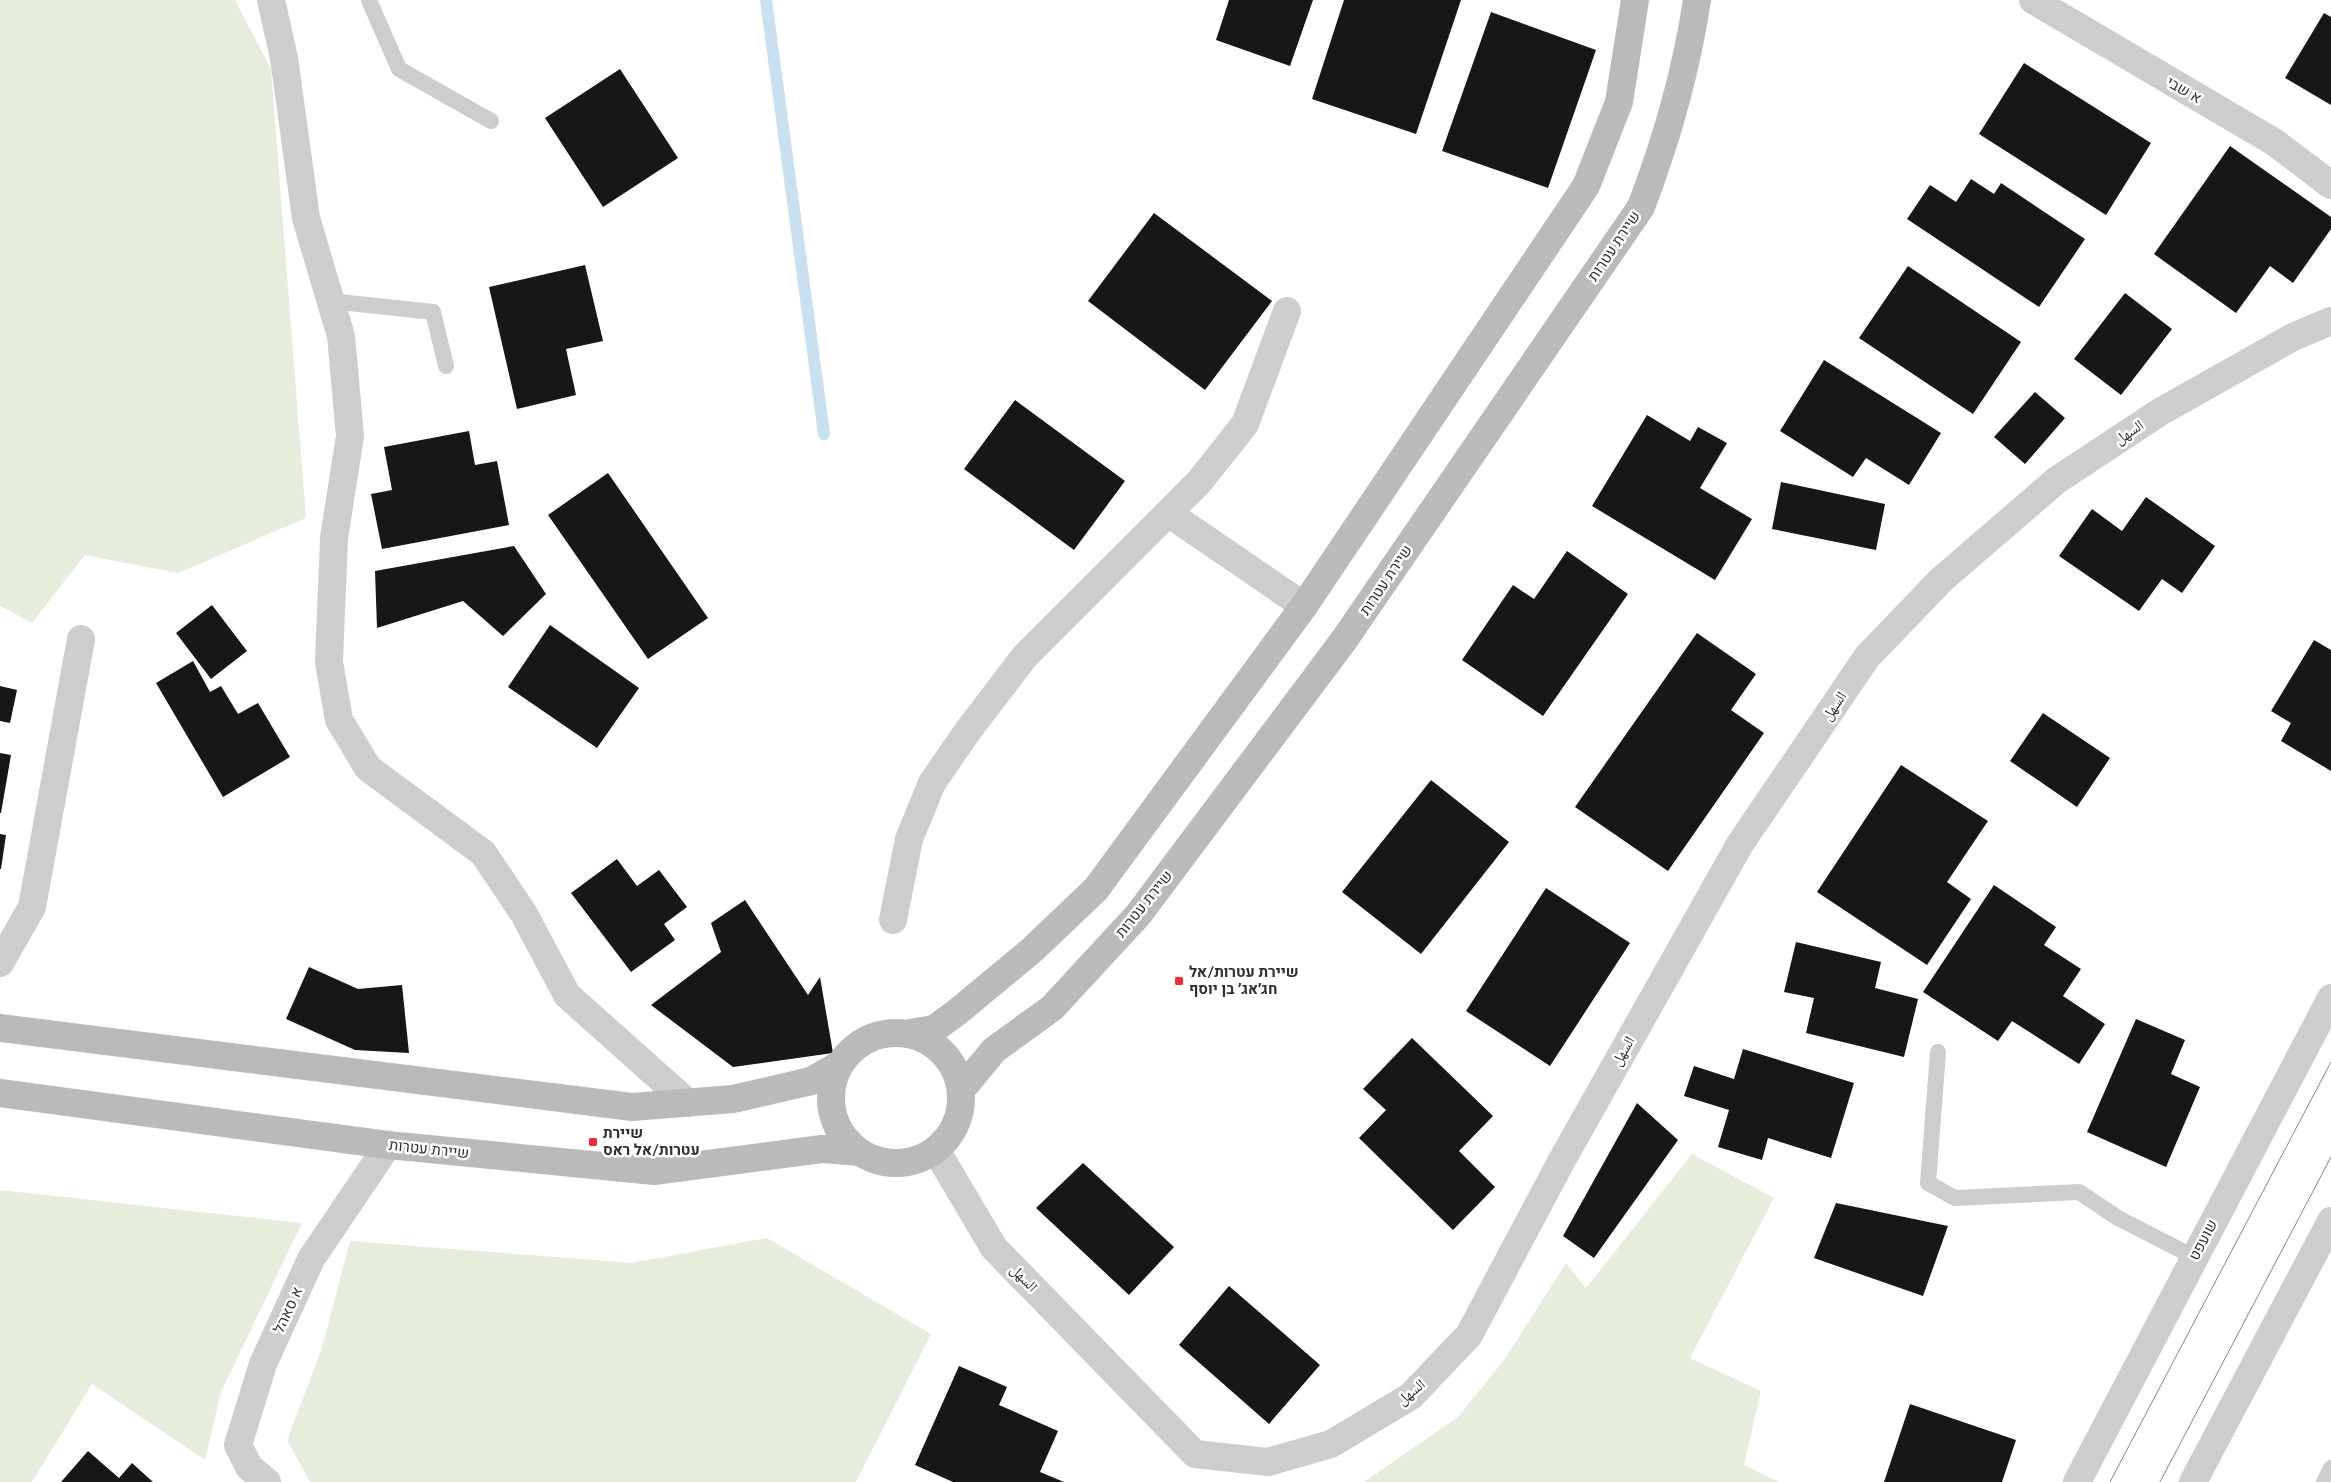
<svg xmlns="http://www.w3.org/2000/svg" width="2331" height="1482" font-family="Lato,'Noto Naskh Arabic',Heebo,sans-serif">
	<style>
		.green { fill: #e6eddd }
		.lines { fill: none; stroke-linecap: round; stroke-linejoin: round }
		.stream { stroke: #c9e0ee; stroke-width: 12 }
		.building { fill: #171717 }
		.service { stroke: #cdcdcd; stroke-width: 16 }
		.minor { stroke: #cdcdcd; stroke-width: 28 }
		.tertiary { stroke: #cdcdcd; stroke-width: 28 }
		.secondary { stroke: #bababa; stroke-width: 28 }
		.tram { stroke: #858585; stroke-width: 1 }
		.poi-dot { fill: #ed2b3c; stroke: #fff; stroke-width: 2 }
		.labels { text-anchor: middle; stroke-width: 5; stroke-linejoin: round; paint-order: stroke }
		.street-label { font-size: 15px; fill: #303030; stroke: #fff }
		.poi-label { font-size: 15px; font-weight: bold; fill: #303030; stroke: #fff; text-anchor: start }
	</style>
	<rect width="100%" height="100%" fill="#fff"/>
	<!-- green -->
	<path class="green" d="M 0,0 L 235,0 L 271,69 L 306,518 L 178,573 L 85,555 L 32,623 L 0,606 Z
		M 1692,1154 L 1774,1198 L 1690,1358 L 1761,1391 L 1744,1465 L 1779,1482 L 1364,1482 L 1458,1417 L 1504,1360 L 1566,1263 L 1586,1288 Z
		M 0,1190 L 302,1223 L 221,1392 L 205,1460 L 92,1384 L 32,1482 L 0,1482 Z
		M 767,1238 L 931,1334 L 856,1482 L 310,1482 L 287,1440 L 322,1348 L 350,1241 L 631,1263 Z"/>
	<g class="lines">
		<!-- stream -->
		<path class="stream" d="M 766,0 L 824,434"/>
	</g>
	<!-- building -->
	<path class="building" d="M 1229,0 L 1313,0 L 1290,66 L 1216,40 Z
		M 1344,0 L 1461,0 L 1416,134 L 1312,99 Z
		M 1491,12 L 1596,50 L 1548,188 L 1442,151 Z
		M 2324,13 L 2331,17 L 2331,105 L 2285,78 Z
		M 2024,63 L 2151,143 L 2106,215 L 1979,134 Z
		M 620,69 L 678,158 L 603,207 L 545,118 Z
		M 2230,146 L 2331,217 L 2331,229 L 2293,283 L 2270,266 L 2236,313 L 2154,254 Z
		M 1971,179 L 1994,194 L 2001,183 L 2085,239 L 2039,307 L 1907,219 L 1930,185 L 1956,202 Z
		M 1154,213 L 1272,301 L 1205,390 L 1088,301 Z
		M 585,265 L 603,341 L 566,349 L 576,395 L 517,409 L 489,287 Z
		M 1908,266 L 2021,342 L 1973,414 L 1859,338 Z
		M 2125,293 L 2172,329 L 2121,395 L 2074,359 Z
		M 1824,360 L 1941,433 L 1909,485 L 1866,458 L 1853,477 L 1780,431 Z
		M 2035,392 L 2065,418 L 2025,464 L 1994,437 Z
		M 1015,400 L 1125,481 L 1074,550 L 964,469 Z
		M 1647,415 L 1690,441 L 1698,427 L 1727,443 L 1700,488 L 1752,519 L 1715,580 L 1592,506 Z
		M 469,431 L 475,465 L 497,461 L 509,525 L 382,549 L 371,494 L 392,490 L 384,447 Z
		M 608,473 L 708,618 L 648,659 L 548,515 Z
		M 1781,482 L 1885,504 L 1876,550 L 1772,529 Z
		M 2146,497 L 2215,546 L 2182,593 L 2162,579 L 2139,611 L 2059,556 L 2092,509 L 2122,531 Z
		M 514,546 L 546,594 L 503,636 L 463,601 L 377,628 L 375,571 Z
		M 1567,551 L 1628,594 L 1543,716 L 1462,660 L 1513,585 L 1534,599 Z
		M 212,605 L 247,651 L 211,679 L 176,633 Z
		M 550,625 L 639,688 L 597,748 L 508,687 Z
		M 1697,633 L 1756,674 L 1731,710 L 1764,733 L 1668,871 L 1575,807 Z
		M 2314,640 L 2331,650 L 2331,771 L 2281,741 L 2291,723 L 2271,711 Z
		M 193,661 L 210,692 L 221,686 L 238,714 L 258,703 L 290,757 L 223,797 L 156,683 Z
		M 0,686 L 17,690 L 10,723 L 0,721 Z
		M 2043,713 L 2110,758 L 2077,807 L 2010,761 Z
		M 0,753 L 11,755 L 1,813 L 0,813 Z
		M 1901,765 L 1988,821 L 1947,882 L 1971,899 L 1927,965 L 1817,892 Z
		M 1431,780 L 1509,842 L 1421,954 L 1342,892 Z
		M 0,834 L 6,835 L 1,869 L 0,869 Z
		M 617,859 L 637,886 L 659,870 L 687,907 L 664,924 L 675,940 L 631,972 L 571,893 Z
		M 1994,885 L 2056,927 L 2044,945 L 2081,969 L 2063,996 L 2105,1024 L 2079,1064 L 2012,1021 L 1998,1041 L 1923,992 Z
		M 1546,888 L 1630,943 L 1550,1066 L 1466,1011 Z
		M 745,900 L 808,995 L 820,977 L 833,1053 L 733,1067 L 651,1005 L 721,952 L 711,923 Z
		M 1796,942 L 1881,962 L 1875,988 L 1918,999 L 1904,1057 L 1806,1033 L 1814,998 L 1784,992 Z
		M 309,967 L 358,989 L 402,985 L 409,1053 L 355,1050 L 286,1019 Z
		M 2136,1019 L 2185,1040 L 2171,1074 L 2200,1087 L 2166,1167 L 2087,1132 Z
		M 1412,1038 L 1493,1116 L 1459,1151 L 1495,1187 L 1453,1230 L 1359,1138 L 1386,1110 L 1363,1089 Z
		M 1743,1049 L 1854,1083 L 1831,1158 L 1768,1138 L 1762,1160 L 1718,1147 L 1729,1110 L 1684,1096 L 1694,1066 L 1734,1079 Z
		M 1637,1103 L 1678,1140 L 1594,1258 L 1563,1236 Z
		M 1083,1163 L 1174,1247 L 1129,1295 L 1036,1208 Z
		M 1836,1203 L 1948,1226 L 1923,1296 L 1814,1258 Z
		M 1229,1286 L 1320,1365 L 1269,1424 L 1179,1345 Z
		M 959,1366 L 1007,1387 L 999,1405 L 1058,1431 L 1040,1472 L 1064,1482 L 953,1482 L 915,1465 Z
		M 1910,1404 L 2016,1440 L 2002,1482 L 1884,1482 Z
		M 88,1451 L 119,1478 L 132,1463 L 153,1482 L 61,1482 Z"/>
	<g class="lines">
		<!-- service -->
		<path class="service" d="M 369,0 L 399,69 L 491,121
			M 330,301 L 433,312 L 446,366
			M 1938,1052 L 1928,1183 L 1955,1198 L 2079,1192 L 2118,1218 L 2194,1257
			M 2324,1482 L 2331,1468"/>
		<!-- minor -->
		<path class="minor" d="M 271,0 L 284,58 L 306,218 L 341,336 L 350,436 L 334,538 L 329,662 L 339,720 L 368,768 L 483,853 L 524,914 L 567,995 L 688,1103
			M 2033,0 L 2274,142 L 2331,185
			M 1168,513 L 1304,606
			M 893,920 L 909,839 L 932,783 L 967,732 L 1025,656 L 1199,482 L 1245,424 L 1287,311
			M 0,963 L 32,907 L 81,639
			M 936,1150 L 994,1248 L 1195,1454 L 1268,1462 L 1331,1444 L 1411,1396 L 1469,1335 L 1562,1160 L 1740,844 L 1867,657 L 1941,580 L 2057,480 L 2160,412 L 2293,337 L 2331,321
			M 267,1482 L 249,1467 L 238,1445 L 263,1364 L 311,1259 L 388,1145"/>
		<!-- tertiary -->
		<path class="tertiary" d="M 2077,1482 L 2331,998
			M 2193,1482 L 2331,1221"/>
		<!-- secondary -->
		<path class="secondary" d="M 0,1028 L 632,1107 L 733,1099 L 811,1081 L 839,1065
			M 910,1033 L 934,1029 L 956,1013 L 1032,950 L 1096,889 L 1304,606 L 1586,186 L 1619,102 L 1635,0
			M831 1098a65 65 0 1 1 130 0a65 65 0 1 1-130 0Z
			M 961,1090 L 994,1050 L 1052,1008 L 1138,915 L 1344,640 L 1641,207 C 1667,139 1686,73 1697,0
			M 0,1093 L 388,1145 L 654,1171 L 822,1149 L 859,1152"/>
		<!-- tram -->
		<path class="tram" d="M 2110,1482 L 2331,1062
			M 2160,1482 L 2331,1157"/>
	</g>
	<!-- markers -->
	<g class="poi-dot">
		<rect x="1174" y="976" width="10" height="10" rx="2.5"/>
		<rect x="588" y="1137" width="10" height="10" rx="2.5"/>
	</g>
	<g class="labels">
		<!-- street labels -->
		<g class="street-label">
			<text transform="translate(2184 90) rotate(30)" y="5">א שבי</text>
			<text transform="translate(1614 246) rotate(-56)" y="5">שיירת עטרות</text>
			<text transform="translate(2129 432) rotate(-34)" y="5">السهل</text>
			<text transform="translate(1386 580) rotate(-56)" y="5">שיירת עטרות</text>
			<text transform="translate(1834 706) rotate(-56)" y="5">السهل</text>
			<text transform="translate(1144 904) rotate(-51)" y="5">שיירת עטרות</text>
			<text transform="translate(1623 1051) rotate(-60)" y="5">السهل</text>
			<text transform="translate(429 1149) rotate(6)" y="5">שיירת עטרות</text>
			<text transform="translate(2203 1240) rotate(-62)" y="5">שועפט</text>
			<text transform="translate(1024 1278) rotate(46)" y="5">السهل</text>
			<text transform="translate(288 1310) rotate(-65)" y="5">א סאהל</text>
			<text transform="translate(1411 1392) rotate(-39)" y="5">السهل</text>
		</g>
		<!-- poi labels -->
		<g class="poi-label">
			<text x="1189" y="977">שיירת עטרות/אל<tspan x="1189" dy="17">חג׳אג׳ בן יוסף</tspan></text>
			<text x="603" y="1138">שיירת<tspan x="603" dy="17">עטרות/אל ראס</tspan></text>
		</g>
	</g>
</svg>
